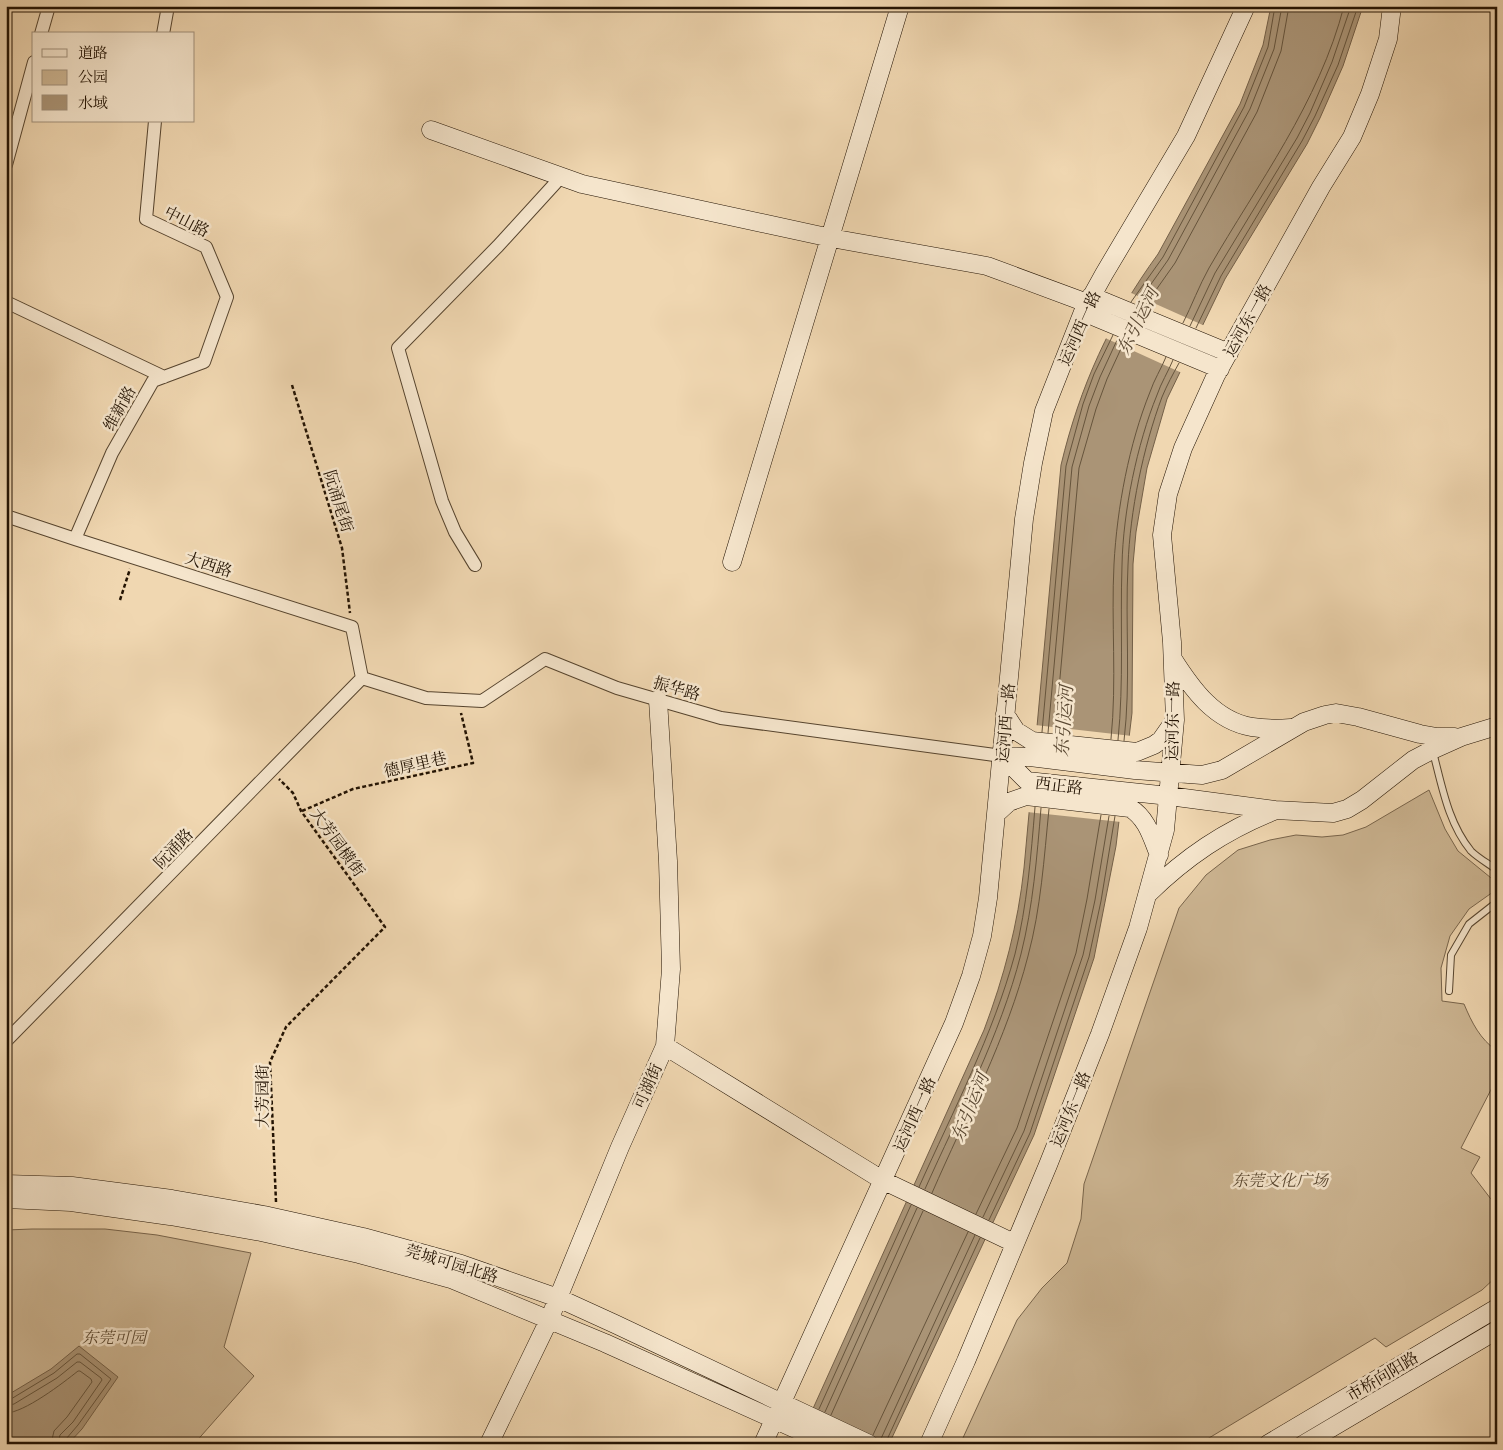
<svg xmlns="http://www.w3.org/2000/svg" width="1503" height="1450" font-family="'Gentium Book Plus','Noto Serif SC',serif">
	<style>
		.green { fill: #cdb693; stroke: #78644b }
		.water { fill: #aa9476; stroke: #746048 }
		.pier { fill: #f0d7b1 }
		.lines { fill: none; stroke-linecap: round; stroke-linejoin: round }
		.shore { stroke: #66543c; stroke-width: 1 }
		.lane-casing { stroke: #56442e; stroke-width: 8 }
		.street-casing { stroke: #56442e; stroke-width: 14 }
		.secondary-casing { stroke: #231303; stroke-width: 19 }
		.path { stroke: #231303; stroke-width: 2.5; stroke-dasharray: 4 2.5; stroke-linecap: butt }
		.lane { stroke: #f5e5cc; stroke-width: 6 }
		.street { stroke: #f5e5cc; stroke-width: 12 }
		.secondary { stroke: #f5e5cc; stroke-width: 18 }
		.labels { text-anchor: middle; stroke-width: 5; stroke-linejoin: round; paint-order: stroke }
		.street-label { font-size: 16px; fill: #231303; stroke: #f5e5cc }
		.park-label { font-size: 16px; font-style: italic; fill: #5e4c35; stroke: #f5e5cc }
		.water-label { font-size: 18px; font-style: italic; fill: #594731; stroke: #f5e5cc }
	</style>
	<rect width="100%" height="100%" fill="#f0d7b1"/>
	<filter id="stains"><feTurbulence type="fractalNoise" baseFrequency=".004" numOctaves="4"/><feColorMatrix values="0 0 0 0 .2 0 0 0 0 .09 0 0 0 0 .02 0 0 0 .5 -.17"/></filter>
	<radialGradient id="worn" r=".72"><stop offset=".6" stop-color="#630" stop-opacity="0"/><stop offset="1" stop-color="#630" stop-opacity=".3"/></radialGradient>
	<!-- green -->
	<path class="green" d="M 1429,790 L 1445,829 L 1458,851 L 1496,882 L 1497,886 L 1493,892 L 1469,909 L 1450,936 L 1441,968 L 1442,1001 L 1464,1004 C 1472,1023 1480,1039 1497,1051 L 1497,1078 L 1461,1148 L 1480,1157 L 1471,1173 L 1497,1207 L 1497,1276 L 1482,1290 L 1386,1347 L 1375,1338 L 1199,1444 L 969,1444 L 962,1440 L 1017,1320 L 1042,1288 L 1067,1263 L 1081,1219 L 1084,1184 L 1179,908 L 1206,875 L 1238,850 L 1270,840 L 1296,835 L 1322,837 L 1343,835 L 1366,827 Z
		M 32,1229 L 105,1229 L 157,1235 L 251,1253 L 224,1347 L 254,1376 L 194,1444 L 6,1444 L 6,1230 Z"/>
	<!-- water -->
	<path class="water" d="M 1271,6 L 1363,6 L 1343,66 L 1320,118 L 1307,144 L 1225,279 L 1167,399 L 1147,468 L 1136,532 L 1133,564 L 1132,713 L 1116,846 L 1094,958 L 1034,1135 L 889,1444 L 797,1444 L 984,1030 C 1004,977 1018,924 1024,868 L 1061,465 C 1080,386 1110,320 1158,254 L 1240,104 L 1263,45 Z
		M 79,1346 L 118,1377 L 82,1429 L 68,1444 L 6,1444 L 6,1396 L 51,1369 Z"/>
	<!-- pier -->
	<path class="pier" d="M 1129,292 L 1205,326 L 1182,373 L 1103,337 Z
		M 1035,725 L 1132,736 L 1121,822 L 1027,812 Z"/>
	<g class="lines">
		<!-- shore -->
		<path class="shore" d="M 1131,302 L 1163,257 L 1244,107 L 1268,47 L 1275,6
			M 1137,304 L 1168,260 L 1250,109 L 1274,49 L 1282,6
			M 1144,307 L 1175,263 L 1257,112 L 1281,51 L 1289,6
			M 1183,323 C 1192,305 1199,286 1209,268 C 1258,183 1319,103 1344,6
			M 1190,326 L 1215,273 L 1297,138 L 1310,113 L 1332,62 L 1351,6
			M 1196,328 L 1221,276 L 1302,141 L 1315,116 L 1338,65 L 1358,6
			M 1042,732 L 1066,466 L 1083,404 L 1094,374 L 1113,335
			M 1048,733 L 1072,467 L 1089,406 L 1100,377 L 1118,338
			M 1055,733 L 1079,468 L 1096,409 L 1107,379 L 1125,340
			M 1111,739 C 1117,681 1111,622 1114,564 C 1117,508 1129,444 1150,392 C 1154,380 1161,369 1166,357
			M 1118,740 C 1124,682 1120,624 1122,565 C 1123,512 1137,444 1157,395 C 1161,383 1168,372 1173,360
			M 1124,741 C 1131,682 1125,624 1128,565 C 1130,511 1143,448 1162,397 C 1167,385 1173,374 1179,363
			M 919,1187 C 953,1111 993,1035 1015,954 C 1027,906 1031,856 1035,807
			M 925,1189 C 959,1113 1000,1036 1021,954 C 1033,906 1037,857 1041,808
			M 932,1193 C 966,1115 1007,1038 1028,956 C 1041,908 1044,858 1049,809
			M 976,1214 L 1017,1128 L 1076,953 L 1087,899 L 1101,815
			M 983,1217 L 1024,1131 L 1083,955 L 1095,900 L 1109,816
			M 989,1220 L 1030,1133 L 1089,957 L 1101,901 L 1115,816
			M 6,1400 L 11,1399 L 54,1373 L 77,1354 L 80,1354 L 111,1379 L 78,1425 L 66,1439 L 65,1444
			M 6,1406 L 14,1404 L 57,1378 L 77,1362 L 80,1362 L 101,1378 L 102,1380 L 73,1422 L 60,1435 L 58,1444
			M 819,1409 L 911,1205
			M 825,1412 L 917,1208
			M 6,1413 C 24,1413 63,1383 78,1371 L 80,1371 L 91,1379 L 92,1382 L 67,1417 L 54,1431 L 51,1444
			M 831,1415 L 923,1211
			M 873,1435 L 968,1232
			M 879,1443 L 975,1235
			M 885,1444 L 980,1238"/>
		<!-- lane casing -->
		<g class="lane-casing">
			<path id="lane" d="M 1433,752 C 1442,786 1448,823 1471,851 C 1478,858 1489,864 1497,870
				M 1449,991 L 1451,955 L 1469,924 L 1497,902"/>
		</g>
		<!-- street casing -->
		<g class="street-casing">
			<path id="street" d="M 41,34 L 49,6
				M 163,34 L 168,6
				M 6,165 L 34,62
				M 6,302 L 164,377
				M 6,516 L 75,539 L 352,627 L 362,678
				M 75,539 L 112,453 L 153,381 L 204,362 L 227,297 L 206,247 L 146,219 L 155,121
				M 475,565 L 455,532 L 442,501 L 398,348 L 498,246 L 561,177
				M 362,678 L 426,698 L 482,701 L 545,659 L 617,688 L 721,718 L 1002,756
				M 6,1041 L 362,678"/>
		</g>
		<!-- secondary casing -->
		<g class="secondary-casing">
			<path id="secondary" d="M 431,130 L 582,184 L 831,238 L 987,266 L 1087,303
				M 1091,296 L 1229,353
				M 1083,312 L 1220,369
				M 732,562 L 900,6
				M 1173,659 C 1192,689 1215,721 1252,727 C 1265,729 1278,729 1291,728
				M 1005,714 L 1016,731 L 1032,741 L 1137,752 L 1154,745 L 1161,740 L 1175,720
				M 1002,756 L 1027,781 L 1169,796 L 1275,810 L 1333,813 L 1347,809 L 1362,800 L 1413,760 L 1432,750 L 1461,737 L 1497,726
				M 1002,756 L 1030,757 L 1135,770 L 1202,775 L 1222,770 L 1304,722 L 1325,715 L 1336,713 L 1358,717 L 1420,734 L 1437,737 L 1455,737
				M 997,813 L 1009,802 L 1026,796 L 1130,808 C 1147,818 1152,838 1159,855
				M 1148,894 C 1186,857 1224,831 1274,811
				M 665,1046 L 884,1181 L 1014,1243
				M 6,1184 L 72,1186 L 172,1199 L 264,1215 L 363,1237 L 461,1264 L 558,1298 L 615,1324 L 869,1444
				M 6,1199 L 71,1202 L 170,1216 L 261,1232 L 359,1254 L 451,1279 L 605,1343 L 829,1444
				M 489,1444 L 549,1320 L 620,1147 L 665,1046 L 671,969 L 668,861 L 658,700
				M 763,1444 L 954,1023 L 971,976 L 982,936 L 988,898 L 1024,519 L 1033,463 L 1044,411 L 1083,312 L 1104,274 L 1186,136 L 1246,6
				M 929,1444 L 966,1361 L 1048,1165 L 1100,1034 L 1138,928 L 1165,830 L 1175,720 L 1172,642 L 1162,535 L 1168,494 L 1183,448 L 1216,375 L 1321,187 L 1352,137 L 1370,94 L 1388,39 L 1392,6
				M 1268,1444 L 1497,1308
				M 1304,1444 L 1497,1330"/>
		</g>
		<!-- path -->
		<path class="path" d="M 292,385 L 342,548 L 350,613
			M 120,600 L 130,569
			M 302,811 L 353,789 L 473,763 L 461,713
			M 276,1202 L 270,1062 L 286,1027 L 385,927 L 301,811 L 293,793 L 279,779"/>
		<!-- lane -->
		<use href="#lane" class="lane"/>
		<!-- street -->
		<use href="#street" class="street"/>
		<!-- secondary -->
		<use href="#secondary" class="secondary"/>
	</g>
	<g class="labels">
		<!-- street labels -->
		<g class="street-label">
			<text transform="translate(187 221) rotate(27)" y="6">中山路</text>
			<text transform="translate(1247 320) rotate(-61)" y="6">运河东一路</text>
			<text transform="translate(1079 328) rotate(-66)" y="6">运河西一路</text>
			<text transform="translate(119 408) rotate(-61)" y="6">维新路</text>
			<text transform="translate(339 501) rotate(73)" y="6">阮涌尾街</text>
			<text transform="translate(209 564) rotate(18)" y="6">大西路</text>
			<text transform="translate(677 688) rotate(16)" y="6">振华路</text>
			<text transform="translate(1172 721) rotate(-89)" y="6">运河东一路</text>
			<text transform="translate(1005 723) rotate(-85)" y="6">运河西一路</text>
			<text transform="translate(415 764) rotate(-13)" y="6">德厚里巷</text>
			<text transform="translate(1059 785) rotate(7)" y="6">西正路</text>
			<text transform="translate(338 842) rotate(54)" y="6">大芳园横街</text>
			<text transform="translate(173 848) rotate(-46)" y="6">阮涌路</text>
			<text transform="translate(647 1086) rotate(-66)" y="6">可湖街</text>
			<text transform="translate(262 1096) rotate(-90)" y="6">大芳园街</text>
			<text transform="translate(1070 1109) rotate(-68)" y="6">运河东一路</text>
			<text transform="translate(914 1114) rotate(-66)" y="6">运河西一路</text>
			<text transform="translate(452 1263) rotate(17)" y="6">莞城可园北路</text>
			<text transform="translate(1382 1376) rotate(-31)" y="6">市桥向阳路</text>
		</g>
		<!-- park labels -->
		<g class="park-label">
			<text x="1280" y="1186">东莞文化广场</text>
			<text x="114" y="1343">东莞可园</text>
		</g>
		<!-- water labels -->
		<g class="water-label">
			<text transform="translate(1138 321) rotate(-64)" y="6">东引运河</text>
			<text transform="translate(1064 721) rotate(-86)" y="6">东引运河</text>
			<text transform="translate(970 1107) rotate(-68)" y="6">东引运河</text>
		</g>
	</g>
	<!-- margin -->
	<rect width="1503" height="1450" fill="none" stroke="#f0d7b1" stroke-width="25"/>
	<rect x="8" y="8" width="1488" height="1435" fill="none" stroke="#231303" stroke-width="2.5"/>
	<rect x="12" y="12" width="1478" height="1425" fill="none" stroke="#231303"/>
	<!-- legend -->
	<rect x="32" y="32" width="162" height="90" fill="#f5e5cc" stroke="#a1917c"/>
	<rect x="42" y="49" width="25" height="8" fill="#f5e5cc" stroke="#a1917c"/>
	<text x="78" y="58" font-size="15" fill="#231303">道路</text>
	<rect x="42" y="70" width="25" height="15" fill="#cdb693" stroke="#a1917c"/>
	<text x="78" y="82" font-size="15" fill="#231303">公园</text>
	<rect x="42" y="95" width="25" height="15" fill="#aa9476" stroke="#a1917c"/>
	<text x="78" y="108" font-size="15" fill="#231303">水域</text>
	<rect width="100%" height="100%" filter="url(#stains)"/>
	<rect width="100%" height="100%" fill="url(#worn)"/>
</svg>
